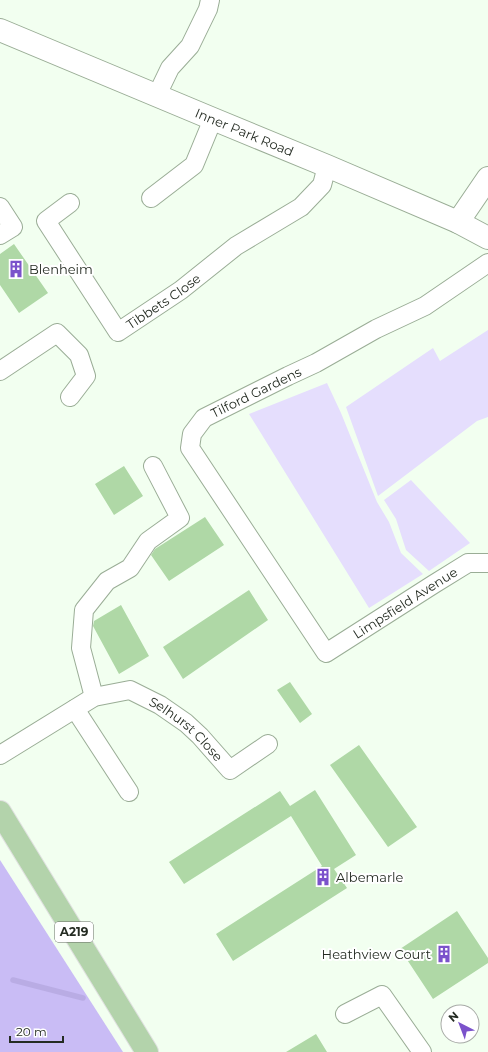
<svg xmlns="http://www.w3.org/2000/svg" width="488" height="1052" font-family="Montserrat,sans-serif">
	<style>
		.green { fill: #e5defd }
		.forest { fill: #c9bcf5 }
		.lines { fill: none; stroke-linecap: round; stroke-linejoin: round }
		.stream { stroke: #b9ace4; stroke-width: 5.5 }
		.building { fill: #afd8a6 }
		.minor-casing { stroke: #9aad96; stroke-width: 20 }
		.tertiary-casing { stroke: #9aad96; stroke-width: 24 }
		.primary-casing { stroke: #e0e1e0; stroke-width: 24 }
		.minor { stroke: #fff; stroke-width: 18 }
		.tertiary { stroke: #fff; stroke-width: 22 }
		.primary { stroke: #b3d3ab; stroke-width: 22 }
		.labels { text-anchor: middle; stroke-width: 4; stroke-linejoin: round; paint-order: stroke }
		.shield { fill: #fff; stroke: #666b65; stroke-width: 1 }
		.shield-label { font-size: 12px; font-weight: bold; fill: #252c23 }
		.street-label { font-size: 13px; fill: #252c23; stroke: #fff }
		.poi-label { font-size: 13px; fill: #252c23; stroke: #fff; text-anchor: start }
	</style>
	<rect width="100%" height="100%" fill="#f2fff0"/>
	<!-- green -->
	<path class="green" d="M 488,330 L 488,417 L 477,421 L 378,496 L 346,407 L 433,348 L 440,361 Z
		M 327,383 L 341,413 L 377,502 L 389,522 L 401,553 L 423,574 L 369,608 L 249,414 Z
		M 411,480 L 470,543 L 429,571 L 406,550 L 396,519 L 384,500 Z"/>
	<!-- forest -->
	<path class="forest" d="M 0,860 L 123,1052 L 0,1052 Z"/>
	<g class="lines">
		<!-- stream -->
		<path class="stream" d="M 13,980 L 83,998"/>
	</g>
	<!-- building -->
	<path class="building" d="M 14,244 L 48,293 L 19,313 L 0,285 L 0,254 Z
		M 124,466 L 143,496 L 114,515 L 95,484 Z
		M 205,517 L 224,545 L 169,581 L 151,555 L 155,549 Z
		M 249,590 L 268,620 L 183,679 L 163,647 Z
		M 121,605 L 149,656 L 119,674 L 93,626 L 94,621 Z
		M 290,682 L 312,714 L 300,723 L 277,690 Z
		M 359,745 L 417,827 L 388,847 L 330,765 Z
		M 315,790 L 356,855 L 334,869 L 347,888 L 233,961 L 216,934 L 322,866 L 291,816 L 184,884 L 169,862 L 280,791 L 290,806 Z
		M 457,911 L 488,958 L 488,963 L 433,999 L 400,949 Z
		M 316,1034 L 327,1052 L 286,1052 Z"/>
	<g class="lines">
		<!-- minor casing -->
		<g class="minor-casing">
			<g id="minor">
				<path d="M 157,95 L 170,68 L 190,46 L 208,9 L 210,0"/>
				<path d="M 151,198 L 194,165 L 213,119"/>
				<path id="s1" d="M 70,203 L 46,221 L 118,332 L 181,290 L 236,246 L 301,207 L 322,185 L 327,166"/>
				<path d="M 0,207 L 13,227 L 0,235"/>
				<path id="s2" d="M 488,263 L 425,306 L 376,329 L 316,363 L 288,376 L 204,418 L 192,434 L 190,448 L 326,653 L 434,584 L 468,563 L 488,563"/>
				<path d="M 0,371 L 57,333 L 79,355 L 86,376 L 70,397"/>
				<path d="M 94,697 L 81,648 L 84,610 L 107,581 L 130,568 L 148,541 L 180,518 L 153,466"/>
				<path d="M 75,709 L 129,792"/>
				<path id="s3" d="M 0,755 L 94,697 L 130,690 L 160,705 L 186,723 L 200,736 L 230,770 L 268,744"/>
				<path d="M 345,1014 L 382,995 L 422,1052"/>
			</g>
		</g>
		<!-- tertiary casing -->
		<g class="tertiary-casing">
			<g id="tertiary">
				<path id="s4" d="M 0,30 L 213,119 L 327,166 L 458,222 L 488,238"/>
				<path d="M 458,222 L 488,178"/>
			</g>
		</g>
		<!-- primary casing -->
		<g class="primary-casing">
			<path id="primary" d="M 0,812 L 147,1052"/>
		</g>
		<!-- minor -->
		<use href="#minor" class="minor"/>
		<!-- tertiary -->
		<use href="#tertiary" class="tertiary"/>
		<!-- primary -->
		<use href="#primary" class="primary"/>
	</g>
	<!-- icons -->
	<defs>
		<g id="building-bare" transform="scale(1.38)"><path d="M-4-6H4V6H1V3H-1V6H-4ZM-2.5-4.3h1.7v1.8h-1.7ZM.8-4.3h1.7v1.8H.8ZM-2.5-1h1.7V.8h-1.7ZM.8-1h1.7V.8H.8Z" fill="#7b52cb" stroke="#fff" stroke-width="2.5" paint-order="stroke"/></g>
	</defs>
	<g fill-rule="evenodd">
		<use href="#building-bare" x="16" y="269"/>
		<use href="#building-bare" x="323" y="877"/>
		<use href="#building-bare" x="444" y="954"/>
	</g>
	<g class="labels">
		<!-- shield labels -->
		<rect class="shield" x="55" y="922" width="38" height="20" rx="3"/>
		<g class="shield-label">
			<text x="74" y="936">A219</text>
		</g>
		<!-- street labels -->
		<g class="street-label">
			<text dy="5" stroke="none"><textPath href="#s4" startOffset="265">Inner Park Road</textPath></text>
			<text dy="5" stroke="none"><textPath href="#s1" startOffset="217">Tibbets Close</textPath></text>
			<text transform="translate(256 392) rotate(-26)" y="5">Tilford Gardens</text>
			<text dy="5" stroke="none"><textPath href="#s2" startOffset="698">Limpsfield Avenue</textPath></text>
			<text dy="5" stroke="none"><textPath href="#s3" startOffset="216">Selhurst Close</textPath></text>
		</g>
		<!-- poi labels -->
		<g class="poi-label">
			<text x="29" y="274">Blenheim</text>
			<text x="336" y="882">Albemarle</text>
			<text x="431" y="959" text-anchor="end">Heathview Court</text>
		</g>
	</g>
	<!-- north arrow -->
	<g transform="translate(460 1024) rotate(318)"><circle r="19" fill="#ffffff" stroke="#a8aba7"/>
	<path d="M0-3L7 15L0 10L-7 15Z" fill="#7b52cb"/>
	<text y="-6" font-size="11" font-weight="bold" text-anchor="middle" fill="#252c23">N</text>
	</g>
	<!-- scale -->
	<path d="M10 1036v6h53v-6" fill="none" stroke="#252c23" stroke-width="2"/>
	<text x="16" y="1036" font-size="12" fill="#252c23" stroke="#ffffff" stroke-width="3" paint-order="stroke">20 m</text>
</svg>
